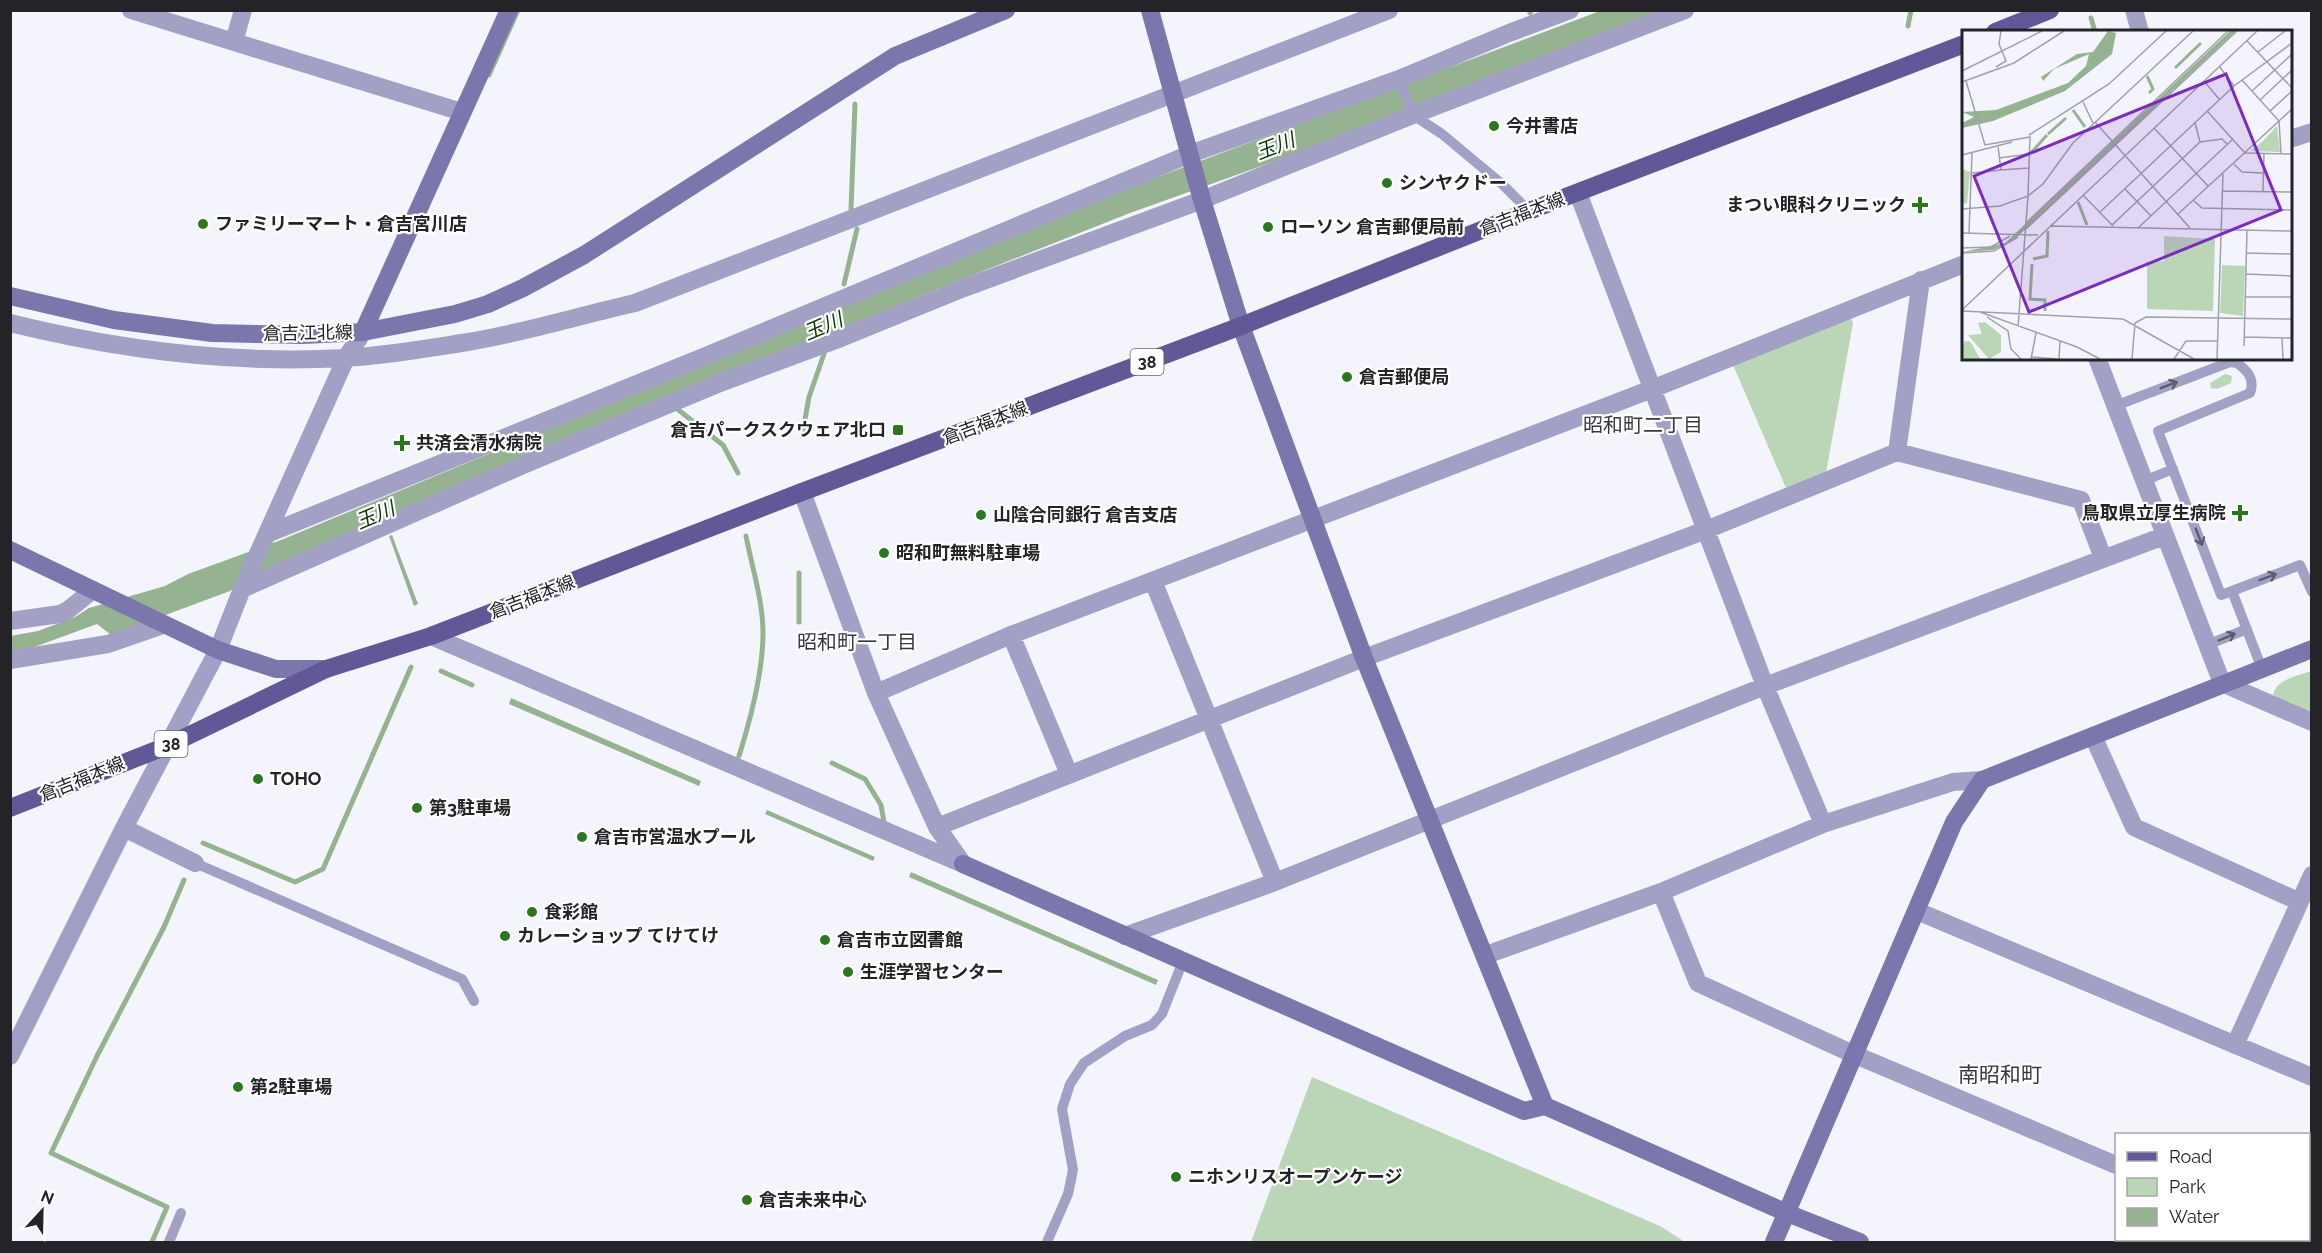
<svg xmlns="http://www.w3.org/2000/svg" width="2322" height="1253" font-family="Raleway,'Noto Sans JP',sans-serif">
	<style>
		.green { fill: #bbd6b7 }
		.water { fill: #96b391 }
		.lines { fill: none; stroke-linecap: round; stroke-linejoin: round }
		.stream { stroke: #96b391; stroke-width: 5 }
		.lane { stroke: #a2a0c5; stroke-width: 10 }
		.street { stroke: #a2a0c5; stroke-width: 18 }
		.secondary { stroke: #7b76ab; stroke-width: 18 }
		.primary { stroke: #615898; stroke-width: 18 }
		.oneway { stroke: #5c5b6f }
		.poi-dot { fill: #2a771e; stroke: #fff; stroke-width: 2 }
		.labels { text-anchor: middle; stroke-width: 4.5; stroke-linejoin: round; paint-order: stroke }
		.shield { fill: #fff; stroke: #656568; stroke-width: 1.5 }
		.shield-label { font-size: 16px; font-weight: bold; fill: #232328 }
		.poi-label { font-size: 18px; font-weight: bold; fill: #232328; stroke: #fff; text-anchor: start }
		.street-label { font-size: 18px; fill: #232328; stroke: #fff }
		.water-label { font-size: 20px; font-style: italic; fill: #0a3504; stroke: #fff }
		.neighbourhood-label { font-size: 20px; fill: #383743; stroke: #fff }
		.quarter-label { font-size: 21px; fill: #383743; stroke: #fff }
		.inset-river { fill: none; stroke: #96b391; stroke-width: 3 }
		.inset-road { fill: none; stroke: #a0a0a8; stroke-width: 1.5 }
		.view { fill: #7b2cbf; fill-opacity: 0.15; stroke: #7b2cbf; stroke-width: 3 }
		.inset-edge { fill: none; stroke: #232328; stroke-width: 3 }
	</style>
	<rect width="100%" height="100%" fill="#f4f4fd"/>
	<!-- green -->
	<path class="green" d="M 1851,318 L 1853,323 L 1826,473 L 1786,488 L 1733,365 Z
		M 2225,374 L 2232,376 L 2231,383 L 2217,389 L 2211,388 L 2210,383 Z
		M 2311,671 L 2311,714 L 2273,695 C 2276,679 2298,676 2311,671 Z
		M 1312,1077 L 1660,1226 L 1685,1242 L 1251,1242 Z"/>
	<!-- water -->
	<path class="water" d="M 1600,11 L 1670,11 L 1295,154 L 1130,213 L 933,291 L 266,569 L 230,591 L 120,632 L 115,638 L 97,624 L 18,653 L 11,653 L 10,636 L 38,631 L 75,617 L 89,608 L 165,586 L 188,574 L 281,540 L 1131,187 Z
		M 392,535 L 418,604 L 414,606 L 389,536 Z
		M 511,698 L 701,781 L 699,786 L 509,704 Z
		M 767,810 L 875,857 L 873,861 L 765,814 Z
		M 911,872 L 1158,980 L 1156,985 L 909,877 Z"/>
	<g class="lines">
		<!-- stream -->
		<path class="stream" d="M 1530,13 L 1532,10
			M 2091,18 L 2095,32
			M 1908,26 L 1911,10
			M 489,75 L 518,10
			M 851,209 L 855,104
			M 844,284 L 857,229
			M 676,408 L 723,445 L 738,473
			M 802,436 L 809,397 L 824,354
			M 799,573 L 799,622
			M 441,671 L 472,685
			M 739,756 C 750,721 763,670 763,633 C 763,601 752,567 746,536
			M 832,763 L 865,779 L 881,805 L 884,822
			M 203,843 L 295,882 L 323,869 L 411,667
			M 152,1242 L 167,1207 L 51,1153 L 97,1056 L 164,927 L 184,880"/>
		<!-- lane -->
		<path class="lane" d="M 1399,79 L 1413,115 L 1442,134 L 1502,184 L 1529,211
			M 2115,406 L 2230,362 L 2237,363 C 2248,371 2255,379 2250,393 L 2158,431 L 2221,595 L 2232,591
			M 2144,481 L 2173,469
			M 2207,645 L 2247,629
			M 2262,669 L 2232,591 L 2300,565 L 2312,592
			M 195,863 L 462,979 L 474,1001
			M 169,1242 L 181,1213
			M 1047,1242 L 1068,1194 L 1073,1170 L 1062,1109 L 1070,1084 L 1084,1063 L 1125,1036 L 1152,1025 L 1162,1014 L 1183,961"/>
		<!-- street -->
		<path class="street" d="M 131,10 L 234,42
			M 243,10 L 234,42 L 462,112
			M 2134,10 L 2140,32
			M 2290,139 L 2312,132
			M 1578,193 L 1765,686 L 1823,824
			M 10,323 C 119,350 232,364 345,358 C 383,356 424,349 462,343 C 521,334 577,316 635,303 L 1389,10
			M 2097,358 L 2222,683 L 2312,722
			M 1897,452 L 1921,280
			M 802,492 L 876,693 L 937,827 L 963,864
			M 267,534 L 708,355 L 1190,154 L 1399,79 L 1509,33 L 1570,10
			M 1153,581 L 1275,882
			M 242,589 L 523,465 L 720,383 L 841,338 L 964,288 L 1202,200 L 1413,115 L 1685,10
			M 10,621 L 60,614 L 68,610 L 93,590
			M 1011,635 L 1069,774
			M 431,636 L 963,864
			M 10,660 L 108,644 L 163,625
			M 876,693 L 1011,635 L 1652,389 L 1964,264
			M 2093,736 L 2134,827 L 2300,902
			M 937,827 L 1364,658 L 1706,530 L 1897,452 L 2081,500 L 2103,558
			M 124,828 L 195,863
			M 1661,892 L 1698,983 L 1853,1054 L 2116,1165
			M 1917,911 L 2312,1077
			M 1125,936 L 1275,882 L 1765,686 L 2164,536
			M 1486,955 L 1661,892 L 1823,824 L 1953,782 L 1982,780
			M 2235,1045 L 2312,875
			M 10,1056 L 124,828 L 218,650 L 242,589 L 346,358 L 363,332
			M 2293,1240 L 2301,1242"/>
		<!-- secondary -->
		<path class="secondary" d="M 1150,10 L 1202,200 L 1241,326 L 1364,658 L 1545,1106
			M 10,296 L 114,320 L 212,333 L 303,335 L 363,332 L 455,314 L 488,304 L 523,288 L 584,255 L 895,56 L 1006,10
			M 363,332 L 509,10
			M 10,550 L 218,650 L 276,669 L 326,669
			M 963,864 L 1524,1111 L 1545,1106 L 1787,1213 L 1860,1242
			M 1774,1242 L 1954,822 L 1982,780 L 2312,649"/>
		<!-- primary -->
		<path class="primary" d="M 1995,32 L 2050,10
			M 10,808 L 169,745 L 326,669 L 431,636 L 802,492 L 1241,326 L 1529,211 L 1964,44"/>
	</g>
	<!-- one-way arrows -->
	<defs><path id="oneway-shaft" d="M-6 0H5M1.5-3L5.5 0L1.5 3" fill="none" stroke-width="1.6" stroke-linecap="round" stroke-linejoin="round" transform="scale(1.5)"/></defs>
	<g class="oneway">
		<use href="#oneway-shaft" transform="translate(2169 385) rotate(-21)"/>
		<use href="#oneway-shaft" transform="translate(2199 537) rotate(69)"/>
		<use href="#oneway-shaft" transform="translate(2268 577) rotate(-21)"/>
		<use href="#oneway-shaft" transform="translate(2227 637) rotate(-23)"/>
	</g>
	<!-- markers -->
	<g class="poi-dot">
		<circle cx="1494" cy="126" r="6"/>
		<circle cx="1387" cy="183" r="6"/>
		<path d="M1917 196h6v6h6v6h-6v6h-6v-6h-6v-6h6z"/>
		<circle cx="203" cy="224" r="6"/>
		<circle cx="1268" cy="227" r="6"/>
		<circle cx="1347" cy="377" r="6"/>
		<rect x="892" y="424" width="12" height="12" rx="3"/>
		<path d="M399 434h6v6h6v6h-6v6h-6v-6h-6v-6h6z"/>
		<path d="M2237 504h6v6h6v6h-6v6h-6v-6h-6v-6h6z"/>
		<circle cx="981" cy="515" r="6"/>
		<circle cx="884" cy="553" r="6"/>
		<circle cx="258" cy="779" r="6"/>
		<circle cx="417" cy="808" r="6"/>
		<circle cx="582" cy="837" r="6"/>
		<circle cx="532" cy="912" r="6"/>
		<circle cx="505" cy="936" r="6"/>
		<circle cx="825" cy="940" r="6"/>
		<circle cx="848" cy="972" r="6"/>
		<circle cx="238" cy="1087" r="6"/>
		<circle cx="1176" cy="1177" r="6"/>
		<circle cx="747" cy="1200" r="6"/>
	</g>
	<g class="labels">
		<!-- shield labels -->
		<g class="shield">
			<rect x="1130.5" y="349" width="33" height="26" rx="4.5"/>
			<rect x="154.5" y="731" width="33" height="26" rx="4.5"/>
		</g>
		<g class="shield-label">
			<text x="1147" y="368">38</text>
			<text x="171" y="750">38</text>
		</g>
		<!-- poi labels -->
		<g class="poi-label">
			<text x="1506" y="132">今井書店</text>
			<text x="1399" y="189">シンヤクドー</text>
			<text x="1906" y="211" text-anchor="end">まつい眼科クリニック</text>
			<text x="215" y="230">ファミリーマート・倉吉宮川店</text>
			<text x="1280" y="233">ローソン 倉吉郵便局前</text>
			<text x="1359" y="383">倉吉郵便局</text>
			<text x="886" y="436" text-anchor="end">倉吉パークスクウェア北口</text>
			<text x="416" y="449">共済会清水病院</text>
			<text x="2226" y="519" text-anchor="end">鳥取県立厚生病院</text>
			<text x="993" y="521">山陰合同銀行 倉吉支店</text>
			<text x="896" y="559">昭和町無料駐車場</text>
			<text x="270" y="785">TOHO</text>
			<text x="429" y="814">第3駐車場</text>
			<text x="594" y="843">倉吉市営温水プール</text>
			<text x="544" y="918">食彩館</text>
			<text x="517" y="942">カレーショップ てけてけ</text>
			<text x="837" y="946">倉吉市立図書館</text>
			<text x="860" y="978">生涯学習センター</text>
			<text x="250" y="1093">第2駐車場</text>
			<text x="1188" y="1183">ニホンリスオープンケージ</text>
			<text x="759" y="1206">倉吉未来中心</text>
		</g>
		<!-- street labels -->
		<g class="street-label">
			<text transform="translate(1522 214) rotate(-21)" y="6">倉吉福本線</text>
			<text transform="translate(308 333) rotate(-1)" y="6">倉吉江北線</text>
			<text transform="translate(985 423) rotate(-21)" y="6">倉吉福本線</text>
			<text transform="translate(532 597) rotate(-21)" y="6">倉吉福本線</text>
			<text transform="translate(82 779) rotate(-22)" y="6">倉吉福本線</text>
		</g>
		<!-- water labels -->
		<g class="water-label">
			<text transform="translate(1275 146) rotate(-21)" y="7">玉川</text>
			<text transform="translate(823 326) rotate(-23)" y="7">玉川</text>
			<text transform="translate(375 515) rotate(-23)" y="7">玉川</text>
		</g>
		<!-- neighbourhood labels -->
		<g class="neighbourhood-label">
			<text x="1643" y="432">昭和町二丁目</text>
			<text x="857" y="649">昭和町一丁目</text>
		</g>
		<!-- quarter labels -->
		<g class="quarter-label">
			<text x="2000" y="1082">南昭和町</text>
		</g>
	</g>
	<!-- overview -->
	<g transform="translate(1962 30)">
		<rect width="330" height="330" fill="#f4f4fd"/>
		<path d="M 315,96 L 318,122 L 289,121 L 301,111 ZM 0,139 L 8,142 L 5,173 L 0,174 ZM 202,206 L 253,209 L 251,281 L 185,279 L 185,232 L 202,231 ZM 260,235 L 283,236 L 281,286 L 258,283 ZM 23,292 L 39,305 L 39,322 L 27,329 L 6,305 L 20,304 L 16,293 ZM 7,311 L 10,314 L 18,329 L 0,329 L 0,312 Z" fill="#bbd6b7"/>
		<path d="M 146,1 L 154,3 L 150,24 L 103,61 L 31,91 L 0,98 L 0,93 L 12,87 L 0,82 L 34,80 L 106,53 L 124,36 L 127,24 L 92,39 L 81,51 L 79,47 L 115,24 L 131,22 ZM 268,1 L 274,1 L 52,210 L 31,220 L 0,222 L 43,213 Z" fill="#96b391"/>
		<path class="inset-river" d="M 213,38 L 239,13M 185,46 L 191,59 L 187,63M 111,80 L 123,97M 86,104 L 104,88M 69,123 L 85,105M 116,172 L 125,195M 71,229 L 85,226 L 86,201M 70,234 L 68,269 L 83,270 L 83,281"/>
		<path class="inset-road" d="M 285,11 L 330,58M 296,22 L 323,1M 257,36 L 272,56M 34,37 L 44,31 L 37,14 L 39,1M 0,41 L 80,1M 280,50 L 317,91 L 319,124M 242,51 L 257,69M 0,52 L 52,33 L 102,1M 290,61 L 330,24M 298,70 L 330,40M 121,72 L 131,93M 245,81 L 283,123 L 330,124M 308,81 L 330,61M 133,92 L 228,198M 233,93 L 238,112M 192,98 L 246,156M 67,105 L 147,54 L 204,1M 36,117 L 39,140 L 67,138M 0,125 L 50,112M 37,128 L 67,124M 272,134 L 280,142 L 301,143M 10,143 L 39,140M 163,159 L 189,186M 260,161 L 330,162M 301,161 L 302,123M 121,165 L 151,196M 231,170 L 240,178 L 330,180M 0,179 L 38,176 L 66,166 L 68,107 L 23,115 L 4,51M 137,183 L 272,56 L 330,13M 215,185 L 330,79M 65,192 L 266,1M 150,195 L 238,112 L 260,109 L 265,114M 88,196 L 330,201M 176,198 L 271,109M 64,199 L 275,1M 0,203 L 76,205M 7,203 L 10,123M 0,218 L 29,217 L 48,206M 0,223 L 32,221 L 56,207M 284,223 L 330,224M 284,244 L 330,246M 283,267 L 330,267M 0,280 L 295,1M 0,281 L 161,289 L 232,329M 18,282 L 115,317 L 138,329M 25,287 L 46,301 L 49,319 L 59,329M 56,297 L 66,166 L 81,154 L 111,113 L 231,1M 282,307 L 330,308M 320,308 L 321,329M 282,316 L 285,200M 69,327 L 95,329M 69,329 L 74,303M 97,329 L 98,311M 170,329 L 173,293 L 184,287 L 330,289M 212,329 L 224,311 L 255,311M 255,329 L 261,144"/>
		<path class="view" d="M 264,44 L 319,180 L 67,282 L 12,146 Z"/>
		<rect width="330" height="330" class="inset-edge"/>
	</g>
	<!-- border -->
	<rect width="2322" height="1253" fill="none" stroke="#232328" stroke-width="24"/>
	<!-- legend -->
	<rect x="2115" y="1133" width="195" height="108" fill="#ffffff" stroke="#a7a7a9" stroke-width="1.5"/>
	<rect x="2127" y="1152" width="30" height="9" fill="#615898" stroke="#a7a7a9" stroke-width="1.5"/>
	<text x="2169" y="1163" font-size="18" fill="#232328">Road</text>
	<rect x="2127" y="1178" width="30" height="18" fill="#bbd6b7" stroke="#a7a7a9" stroke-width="1.5"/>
	<text x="2169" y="1193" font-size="18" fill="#232328">Park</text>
	<rect x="2127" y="1208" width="30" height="18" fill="#96b391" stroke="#a7a7a9" stroke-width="1.5"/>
	<text x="2169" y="1223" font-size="18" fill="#232328">Water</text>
	<!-- north arrow -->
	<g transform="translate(42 1211) rotate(22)" stroke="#ffffff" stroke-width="4.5" paint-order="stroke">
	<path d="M0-4.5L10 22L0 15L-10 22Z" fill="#232328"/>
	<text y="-9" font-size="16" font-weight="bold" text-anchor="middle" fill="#232328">N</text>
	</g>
</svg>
